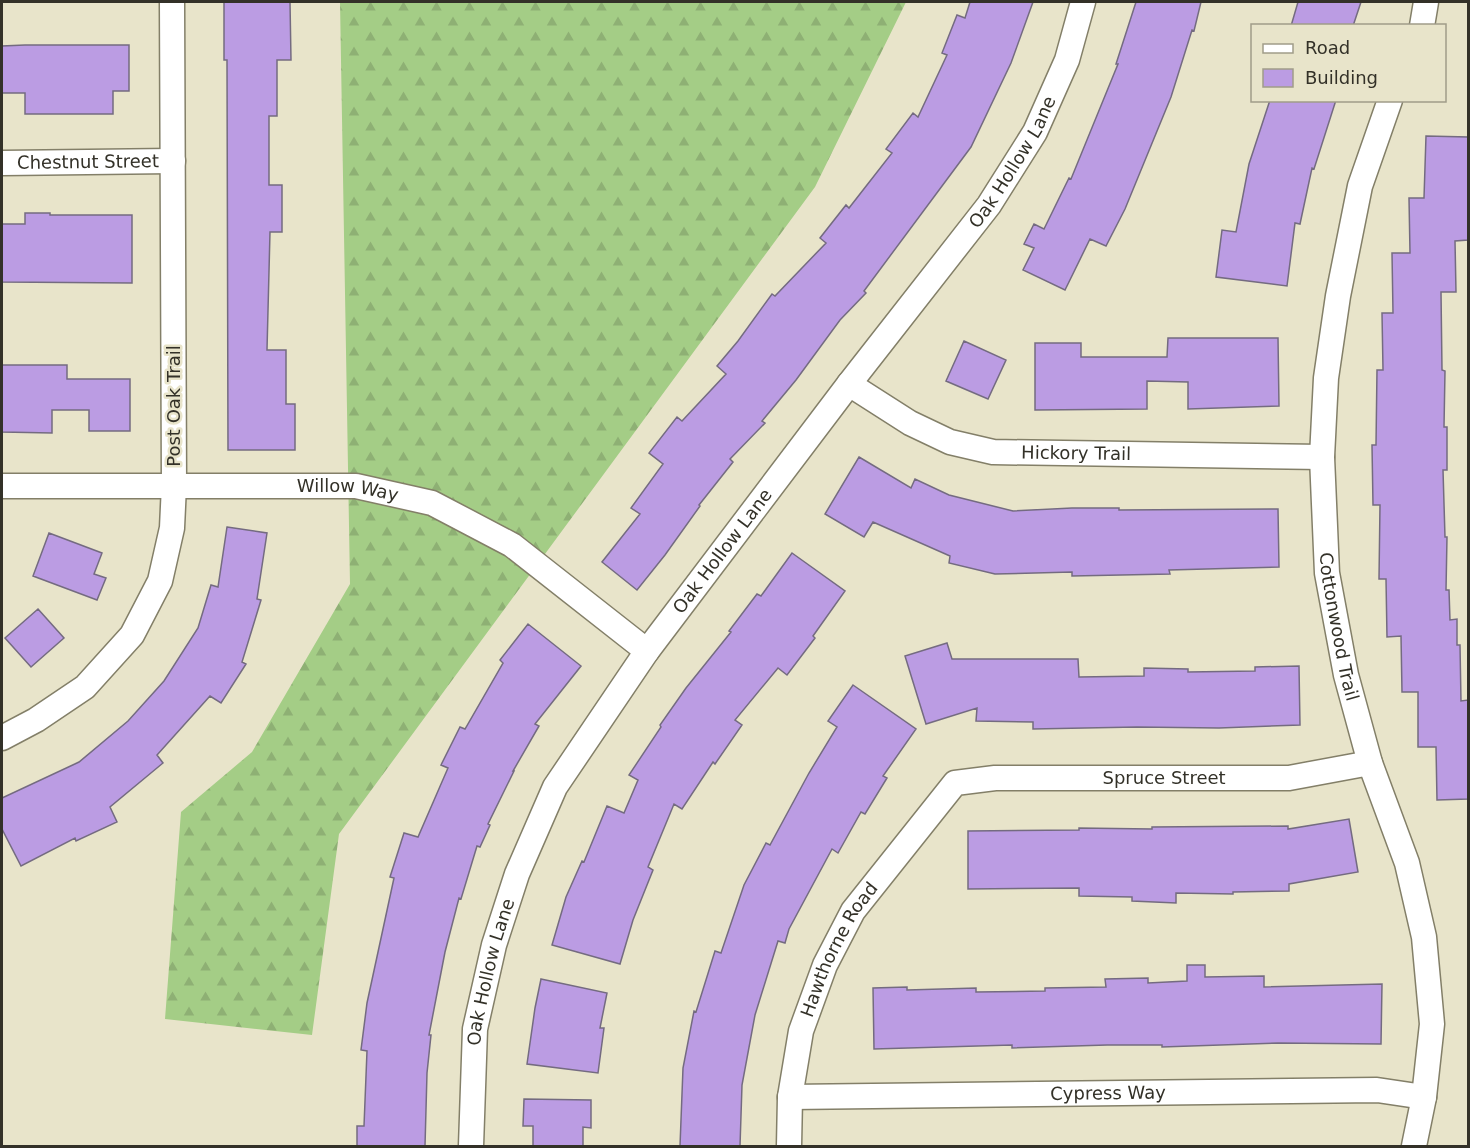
<svg xmlns="http://www.w3.org/2000/svg" width="1470" height="1148" font-family="'DejaVu Sans',sans-serif">
	<style>
		.forest { fill: url(#forest-firs) }
		.building { fill: #bb9ce3; stroke: #746b80; stroke-width: 1.5 }
		.lines { fill: none; stroke-linecap: round; stroke-linejoin: round }
		.street-casing { stroke: #837f68; stroke-width: 27 }
		.street { stroke: #fff; stroke-width: 24 }
		.labels { text-anchor: middle; stroke-width: 5; stroke-linejoin: round; paint-order: stroke }
		.street-label { font-size: 18px; fill: #333128; stroke: #e8e4ca }
	</style>
	<defs>
		<pattern id="forest-firs" width="22" height="20" patternUnits="userSpaceOnUse" patternTransform="scale(1.5)"><rect width="22" height="20" fill="#a4cd86"/><path d="M5 1l3.5 6h-7zM16 11l3.5 6h-7z" fill="#8eb074"/></pattern>
	</defs>
	<rect width="100%" height="100%" fill="#e8e4ca"/>
	<!-- forest -->
	<path class="forest" d="M 340,2 L 906,2 L 815,187 L 339,834 L 312,1035 L 165,1019 L 181,812 L 252,752 L 350,584 Z"/>
	<!-- building -->
	<path class="building" d="M 224,2 L 290,2 L 291,60 L 277,60 L 277,116 L 269,116 L 269,185 L 282,185 L 282,232 L 270,232 L 267,350 L 286,350 L 286,404 L 295,404 L 295,450 L 228,450 L 227,60 L 224,60 Z
		M 970,2 L 1033,2 L 1011,63 L 971,147 L 864,291 L 866,293 L 840,320 L 796,380 L 762,421 L 765,423 L 730,459 L 733,462 L 699,505 L 700,506 L 665,555 L 637,590 L 602,562 L 640,514 L 631,508 L 663,464 L 649,453 L 677,417 L 682,421 L 726,374 L 717,366 L 738,341 L 772,294 L 775,296 L 826,243 L 820,238 L 846,205 L 849,208 L 892,153 L 886,149 L 913,113 L 918,117 L 947,55 L 942,53 L 957,15 L 965,18 Z
		M 1136,2 L 1201,2 L 1194,31 L 1192,30 L 1171,97 L 1125,209 L 1106,246 L 1090,239 L 1065,290 L 1023,270 L 1034,248 L 1024,244 L 1034,224 L 1044,229 L 1069,178 L 1071,179 L 1118,64 L 1116,64 Z
		M 1298,2 L 1361,2 L 1353,26 L 1291,26 Z
		M 25,45 L 129,45 L 129,91 L 113,91 L 113,114 L 25,114 L 25,93 L 2,93 L 2,46 Z
		M 1270,100 L 1336,100 L 1314,169 L 1312,168 L 1300,224 L 1295,223 L 1287,286 L 1216,277 L 1222,230 L 1236,232 L 1249,164 Z
		M 1426,136 L 1468,137 L 1468,240 L 1455,241 L 1456,292 L 1441,292 L 1442,370 L 1445,371 L 1444,427 L 1447,427 L 1447,470 L 1443,470 L 1445,537 L 1447,537 L 1446,590 L 1449,590 L 1450,620 L 1457,619 L 1457,645 L 1460,645 L 1461,701 L 1468,700 L 1468,799 L 1437,800 L 1436,747 L 1418,747 L 1418,692 L 1402,692 L 1401,636 L 1387,637 L 1386,579 L 1379,579 L 1380,505 L 1373,505 L 1372,445 L 1376,445 L 1377,370 L 1383,370 L 1382,313 L 1393,313 L 1392,253 L 1410,253 L 1409,198 L 1424,198 Z
		M 25,213 L 50,213 L 50,215 L 132,215 L 132,283 L 2,282 L 2,224 L 25,224 Z
		M 1168,338 L 1278,338 L 1279,406 L 1188,409 L 1188,382 L 1147,381 L 1147,409 L 1035,410 L 1035,343 L 1081,343 L 1081,357 L 1167,357 Z
		M 964,341 L 1006,360 L 988,399 L 946,381 Z
		M 2,365 L 67,365 L 67,379 L 130,379 L 130,431 L 89,431 L 89,410 L 52,410 L 52,433 L 2,432 Z
		M 859,457 L 911,488 L 915,479 L 949,495 L 1013,511 L 1072,508 L 1119,508 L 1119,510 L 1278,509 L 1279,567 L 1169,570 L 1170,574 L 1072,576 L 1072,572 L 995,574 L 949,563 L 950,556 L 873,522 L 864,537 L 825,514 Z
		M 227,527 L 267,533 L 257,599 L 261,600 L 242,662 L 246,664 L 221,703 L 210,696 L 157,755 L 163,763 L 110,807 L 117,822 L 76,841 L 75,838 L 21,866 L 2,829 L 2,798 L 79,762 L 128,721 L 164,681 L 198,628 L 211,585 L 218,587 Z
		M 49,533 L 102,553 L 94,574 L 106,578 L 97,600 L 33,576 Z
		M 792,553 L 845,591 L 813,636 L 815,638 L 787,675 L 778,668 L 735,720 L 742,725 L 715,764 L 713,762 L 682,809 L 674,804 L 648,867 L 653,870 L 633,920 L 620,964 L 552,945 L 566,897 L 582,861 L 584,862 L 607,806 L 624,813 L 638,780 L 629,775 L 661,727 L 660,725 L 686,688 L 731,632 L 729,631 L 757,594 L 761,596 Z
		M 38,609 L 64,638 L 31,667 L 5,638 Z
		M 528,624 L 581,666 L 535,724 L 539,726 L 513,771 L 514,771 L 488,824 L 490,825 L 480,847 L 477,846 L 461,899 L 459,898 L 445,952 L 429,1035 L 431,1035 L 427,1073 L 425,1146 L 357,1146 L 357,1126 L 364,1126 L 367,1051 L 361,1050 L 367,1003 L 394,878 L 390,877 L 404,833 L 418,837 L 448,768 L 441,765 L 460,727 L 465,729 L 503,663 L 500,660 Z
		M 947,643 L 952,659 L 1078,659 L 1079,677 L 1144,676 L 1144,668 L 1188,669 L 1188,672 L 1255,671 L 1255,667 L 1299,666 L 1300,725 L 1219,728 L 1137,727 L 1033,729 L 1033,722 L 976,721 L 977,708 L 926,724 L 905,656 Z
		M 853,685 L 916,729 L 883,776 L 887,778 L 865,814 L 861,812 L 838,853 L 832,849 L 789,929 L 785,943 L 778,941 L 755,1015 L 742,1085 L 740,1146 L 680,1146 L 683,1068 L 694,1011 L 696,1012 L 715,951 L 721,953 L 744,885 L 766,843 L 770,845 L 809,773 L 837,727 L 828,721 Z
		M 1349,819 L 1358,872 L 1289,884 L 1289,891 L 1233,892 L 1233,894 L 1176,893 L 1176,903 L 1132,901 L 1132,897 L 1079,896 L 1079,888 L 968,889 L 968,831 L 1079,830 L 1079,828 L 1152,829 L 1152,827 L 1288,826 L 1288,829 Z
		M 1187,965 L 1205,965 L 1205,977 L 1264,976 L 1264,987 L 1382,984 L 1381,1044 L 1278,1043 L 1162,1047 L 1162,1045 L 1107,1045 L 1012,1048 L 1012,1045 L 874,1049 L 873,988 L 907,987 L 907,990 L 976,988 L 976,992 L 1045,991 L 1045,988 L 1106,987 L 1105,979 L 1148,978 L 1148,983 L 1187,981 Z
		M 541,979 L 607,993 L 600,1028 L 604,1028 L 598,1073 L 527,1064 L 535,1008 Z
		M 524,1099 L 591,1100 L 591,1128 L 583,1127 L 583,1146 L 533,1146 L 533,1126 L 523,1126 Z"/>
	<g class="lines">
		<!-- street casing -->
		<g class="street-casing">
			<g id="street">
				<path d="M 1422,26 L 1426,2"/>
				<path id="s1" d="M 1390,100 L 1360,186 L 1338,296 L 1326,378 L 1322,457 L 1327,573 L 1346,675 L 1370,763 L 1407,863 L 1424,937 L 1432,1024 L 1424,1097 L 1414,1146"/>
				<path id="s2" d="M 2,163 L 173,161"/>
				<path id="s3" d="M 849,384 L 910,423 L 950,442 L 993,452 L 1322,457"/>
				<path id="s4" d="M 2,486 L 356,486 L 432,503 L 512,545 L 647,651"/>
				<path d="M 2,738 L 36,720 L 85,687 L 132,635 L 160,581 L 172,528 L 174,485 L 172,2"/>
				<path id="s5" d="M 790,1097 L 1377,1090 L 1424,1097"/>
				<path id="s6" d="M 471,1146 L 475,1029 L 494,945 L 517,874 L 555,787 L 647,651 L 849,384 L 989,205 L 1035,132 L 1067,60 L 1083,2"/>
				<path id="s7" d="M 789,1146 L 790,1097 L 801,1031 L 825,965 L 853,911 L 955,783 L 995,778 L 1289,778 L 1370,763"/>
			</g>
		</g>
		<!-- street -->
		<use href="#street" class="street"/>
	</g>
	<g class="labels">
		<!-- street labels -->
		<g class="street-label">
			<text dy="6" stroke="none"><textPath href="#s6" startOffset="1148">Oak Hollow Lane</textPath></text>
			<text dy="6" stroke="none"><textPath href="#s2" startOffset="86">Chestnut Street</textPath></text>
			<text transform="translate(174 406) rotate(-90)" y="6">Post Oak Trail</text>
			<text dy="6" stroke="none"><textPath href="#s3" startOffset="244">Hickory Trail</textPath></text>
			<text dy="6" stroke="none"><textPath href="#s4" startOffset="346">Willow Way</textPath></text>
			<text dy="6" stroke="none"><textPath href="#s6" startOffset="662">Oak Hollow Lane</textPath></text>
			<text dy="6" stroke="none"><textPath href="#s1" startOffset="536">Cottonwood Trail</textPath></text>
			<text dy="6" stroke="none"><textPath href="#s7" startOffset="620">Spruce Street</textPath></text>
			<text dy="6" stroke="none"><textPath href="#s7" startOffset="206">Hawthorne Road</textPath></text>
			<text dy="6" stroke="none"><textPath href="#s6" startOffset="176">Oak Hollow Lane</textPath></text>
			<text dy="6" stroke="none"><textPath href="#s5" startOffset="318">Cypress Way</textPath></text>
		</g>
	</g>
	<!-- border -->
	<rect width="1470" height="1148" fill="none" stroke="#333128" stroke-width="6"/>
	<!-- legend -->
	<rect x="1251" y="24" width="195" height="78" fill="#e8e4ca" stroke="#a09c89" stroke-width="1.5"/>
	<rect x="1263" y="44" width="30" height="9" fill="#ffffff" stroke="#a09c89" stroke-width="1.5"/>
	<text x="1305" y="54" font-size="18" fill="#333128">Road</text>
	<rect x="1263" y="69" width="30" height="18" fill="#bb9ce3" stroke="#a09c89" stroke-width="1.5"/>
	<text x="1305" y="84" font-size="18" fill="#333128">Building</text>
</svg>
